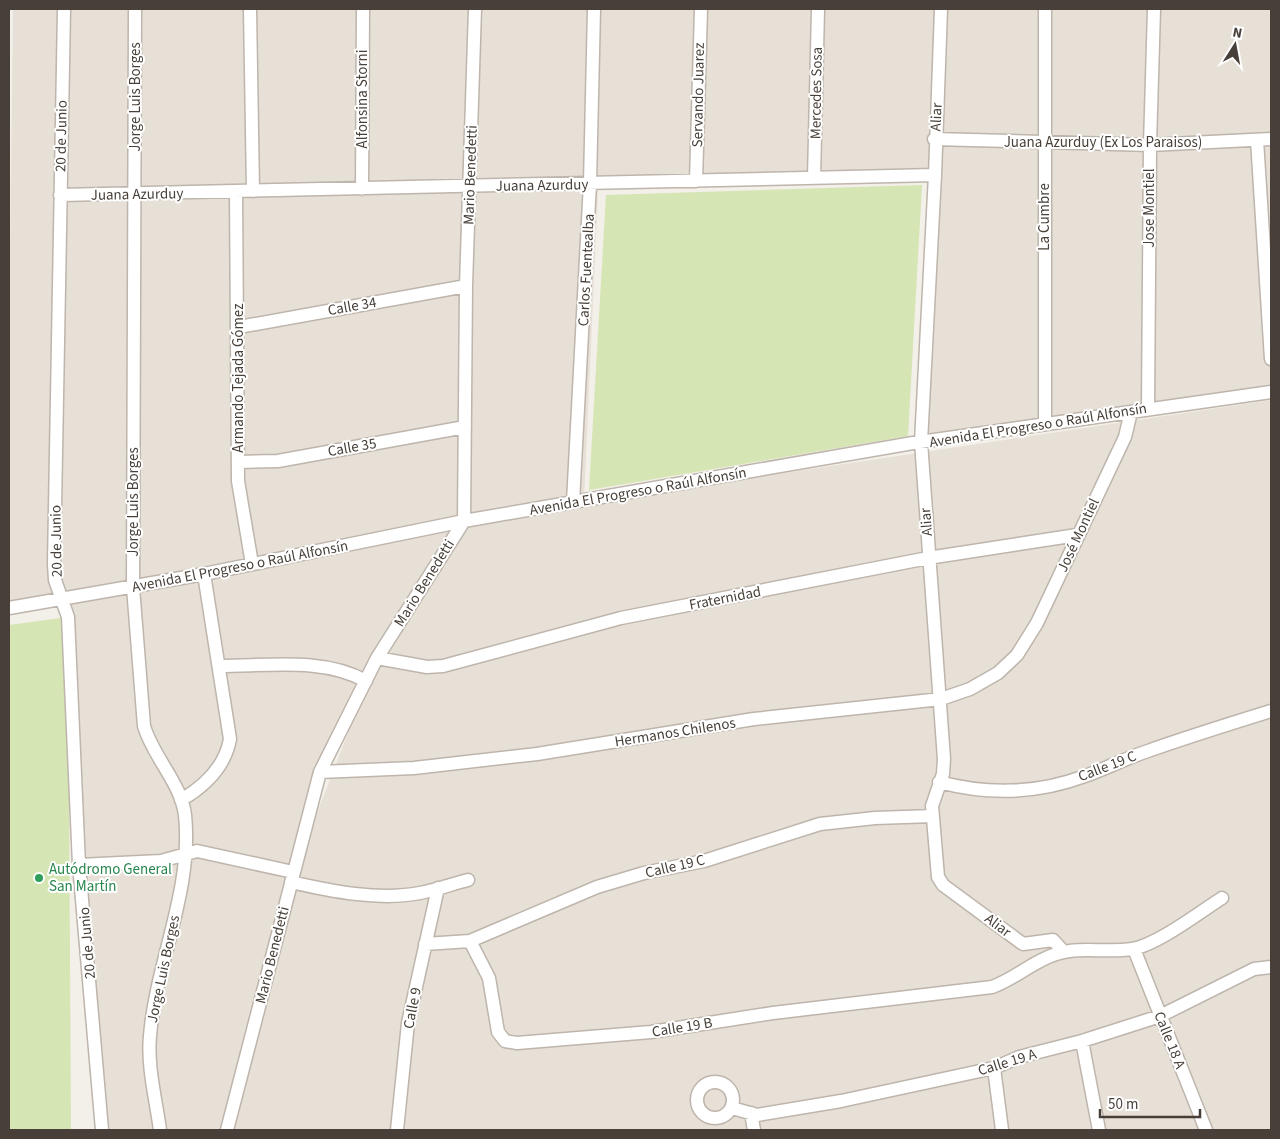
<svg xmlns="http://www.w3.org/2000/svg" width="1280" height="1139" font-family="'Source Sans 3',sans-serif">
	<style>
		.residential { fill: #e7e0d7; fill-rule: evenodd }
		.park { fill: #d6e5b4 }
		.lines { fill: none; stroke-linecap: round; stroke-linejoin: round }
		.minor-casing { stroke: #beb5ac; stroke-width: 15 }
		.minor { stroke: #fff; stroke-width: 12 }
		.leisure-dot { fill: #2e9e5b; stroke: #fff; stroke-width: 2 }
		.labels { text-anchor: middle; stroke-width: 4; stroke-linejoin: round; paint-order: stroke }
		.street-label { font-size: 15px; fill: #473f38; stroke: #fff }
		.leisure-label { font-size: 15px; fill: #27864d; stroke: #fff; text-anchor: start }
	</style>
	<rect width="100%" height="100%" fill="#f3efe9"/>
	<!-- residential -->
	<path class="residential" d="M 13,9 L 1271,9 L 1271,392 L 921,442 L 935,175 L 591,184 L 598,190 L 584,500 L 491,517 L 1271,400 L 1271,1130 L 102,1130 L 62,598 L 9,608 L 9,336 ZM 374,666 L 293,875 L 320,772 Z"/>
	<!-- park -->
	<path class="park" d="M 922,185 L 908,436 L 589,490 L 606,195 Z
		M 68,617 L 71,1130 L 9,1130 L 9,625 Z"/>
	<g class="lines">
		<!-- minor casing -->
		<g class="minor-casing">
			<path id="minor" d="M 64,9 L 54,564 L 55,580 L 68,617 L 79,865 L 102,1130
				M 135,9 L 133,587 L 144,726 C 153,757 181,783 185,815 C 193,890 156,962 150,1036 C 147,1066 156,1100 160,1130
				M 250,9 L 253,191
				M 941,9 L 935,175 L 921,442 L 944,759 L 943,774 L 932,806 L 938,877 L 943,885 L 1023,944 L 1053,940 L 1064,952
				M 1045,9 L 1045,424
				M 934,139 L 1150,145 L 1271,139
				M 1257,140 L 1271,359
				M 814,178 L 818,9
				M 696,181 L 701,9
				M 362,189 L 363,9
				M 236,192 L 238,481 L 252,564
				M 60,195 L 935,175
				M 239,327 L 466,286
				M 1148,408 L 1150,145 L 1154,9
				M 239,462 L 278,461 L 465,427
				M 573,502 L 590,183 L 594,9
				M 9,608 L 204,574 L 464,521 L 913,443 L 1271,392
				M 377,658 L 427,667 L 443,666 L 621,618 L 928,558 L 1077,535
				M 220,666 C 268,666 323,657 366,681
				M 320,772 L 414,768 L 537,754 L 754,719 L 941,699 L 970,689 L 998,673 L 1017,655 L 1037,623 L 1125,437 L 1131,412
				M 939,782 C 988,795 1037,794 1085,776 C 1105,769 1124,759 1145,752 C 1187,737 1229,724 1271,711
				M 181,800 C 205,786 225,767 230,739 L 204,574
				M 79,865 L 161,861 L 197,851 L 293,872
				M 291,882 C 330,891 379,901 420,893 C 436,890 452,884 468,880
				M 470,941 L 489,978 L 498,1032 L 505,1041 L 517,1043 L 651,1032 L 773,1013 L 992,987 C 1015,979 1033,961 1056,954 C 1080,946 1107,953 1132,949 C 1157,945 1200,912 1222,898
				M 425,944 L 470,941 L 597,887 L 644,873 L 704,861 L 820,824 L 875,818 L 933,816
				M 1134,949 L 1206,1130
				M 1082,1041 L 1099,1130
				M 994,1068 L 1002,1130
				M697 1100a18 18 0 1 1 36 0a18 18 0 1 1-36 0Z
				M 732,1108 L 757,1115 L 841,1101 L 994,1068 L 1019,1057 L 1082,1041 L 1160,1016 L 1254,969 L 1271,967
				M 751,1113 L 754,1130
				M 227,1130 L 320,772 L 377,658 L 464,521 L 466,286 L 475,9
				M 397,1130 L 408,1023 L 438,888"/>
		</g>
		<!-- minor -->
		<use href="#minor" class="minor"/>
	</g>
	<!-- markers -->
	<circle class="leisure-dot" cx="39" cy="878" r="5"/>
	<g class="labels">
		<!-- street labels -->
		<g class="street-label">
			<text transform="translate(816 93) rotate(-89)" y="5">Mercedes Sosa</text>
			<text transform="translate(698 95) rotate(-89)" y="5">Servando Juarez</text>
			<text transform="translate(135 97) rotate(-90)" y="5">Jorge Luis Borges</text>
			<text transform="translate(362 99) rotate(-90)" y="5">Alfonsina Storni</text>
			<text transform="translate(936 117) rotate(-87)" y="5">Aliar</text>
			<text transform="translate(61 136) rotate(-89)" y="5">20 de Junio</text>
			<text x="1103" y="147">Juana Azurduy (Ex Los Paraisos)</text>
			<text transform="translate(470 175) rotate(-88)" y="5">Mario Benedetti</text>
			<text transform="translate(542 185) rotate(-1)" y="5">Juana Azurduy</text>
			<text transform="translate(137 194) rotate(-1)" y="5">Juana Azurduy</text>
			<text transform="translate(1149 208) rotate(-90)" y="5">Jose Montiel</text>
			<text transform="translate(1044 217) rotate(-90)" y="5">La Cumbre</text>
			<text transform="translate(586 270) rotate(-87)" y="5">Carlos Fuentealba</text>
			<text transform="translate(352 306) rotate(-10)" y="5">Calle 34</text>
			<text transform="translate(238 378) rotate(-90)" y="5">Armando Tejada Gómez</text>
			<text transform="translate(1038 425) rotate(-9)" y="5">Avenida El Progreso o Raúl Alfonsín</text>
			<text transform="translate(352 447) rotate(-10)" y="5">Calle 35</text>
			<text transform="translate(638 491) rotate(-10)" y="5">Avenida El Progreso o Raúl Alfonsín</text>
			<text transform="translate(133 502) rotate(-90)" y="5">Jorge Luis Borges</text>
			<text transform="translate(926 522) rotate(-94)" y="5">Aliar</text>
			<text transform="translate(1078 535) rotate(-65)" y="5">José Montiel</text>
			<text transform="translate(56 541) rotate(-91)" y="5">20 de Junio</text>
			<text transform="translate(240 566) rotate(-11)" y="5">Avenida El Progreso o Raúl Alfonsín</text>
			<text transform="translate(424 583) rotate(-58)" y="5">Mario Benedetti</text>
			<text transform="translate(725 598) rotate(-11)" y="5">Fraternidad</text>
			<text transform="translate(675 732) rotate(-9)" y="5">Hermanos Chilenos</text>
			<text transform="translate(1107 766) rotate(-21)" y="5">Calle 19 C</text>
			<text transform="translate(675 866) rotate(-13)" y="5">Calle 19 C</text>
			<text transform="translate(998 925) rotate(37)" y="5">Aliar</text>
			<text transform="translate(87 943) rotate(-95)" y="5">20 de Junio</text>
			<text transform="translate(272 955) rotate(-76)" y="5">Mario Benedetti</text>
			<text transform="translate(163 969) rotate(-78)" y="5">Jorge Luis Borges</text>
			<text transform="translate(412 1008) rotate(-79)" y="5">Calle 9</text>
			<text transform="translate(682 1027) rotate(-9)" y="5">Calle 19 B</text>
			<text transform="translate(1170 1040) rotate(68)" y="5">Calle 18 A</text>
			<text transform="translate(1007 1062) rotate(-17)" y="5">Calle 19 A</text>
		</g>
		<!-- leisure labels -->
		<g class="leisure-label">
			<text x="49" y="874">Autódromo General<tspan x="49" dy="17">San Martín</tspan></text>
		</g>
	</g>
	<!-- border -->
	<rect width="1280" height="1139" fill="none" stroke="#473f38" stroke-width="20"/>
	<!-- north arrow -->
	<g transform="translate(1235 45) rotate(11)" stroke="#ffffff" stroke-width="4" paint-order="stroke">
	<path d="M0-4L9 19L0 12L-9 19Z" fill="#473f38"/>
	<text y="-8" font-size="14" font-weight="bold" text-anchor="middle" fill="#473f38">N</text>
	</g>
	<!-- scale -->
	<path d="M1100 1109v8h100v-8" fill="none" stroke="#473f38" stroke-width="2.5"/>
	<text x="1108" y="1109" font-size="15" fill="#473f38" stroke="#ffffff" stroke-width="4" paint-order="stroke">50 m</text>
</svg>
